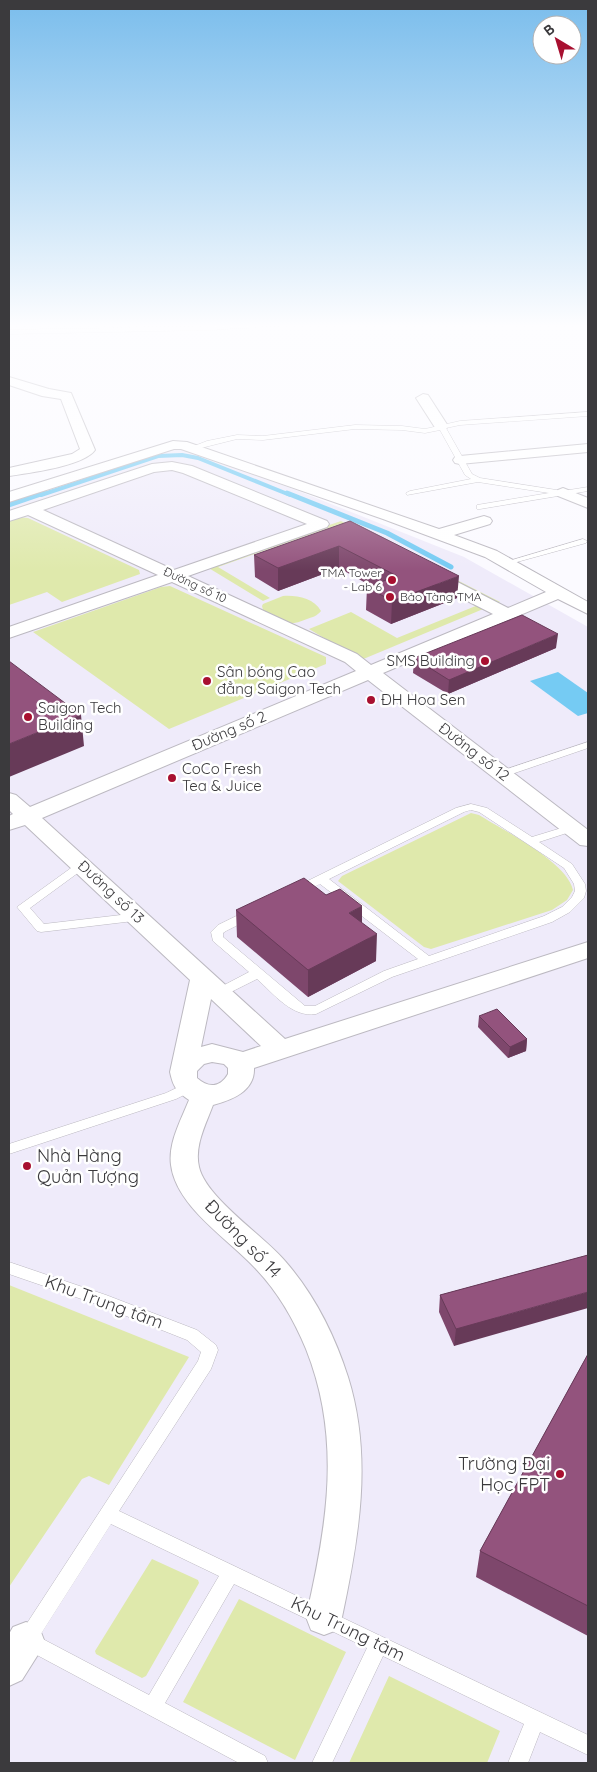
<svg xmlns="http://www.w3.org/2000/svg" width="597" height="1772" font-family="Quicksand,sans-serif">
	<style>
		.built { fill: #efebfa }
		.green { fill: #dfe9ac }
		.water { fill: #75cbf3 }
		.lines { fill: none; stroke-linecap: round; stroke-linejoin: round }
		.stream-far1 { stroke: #75cbf3; stroke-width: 4 }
		.stream { stroke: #75cbf3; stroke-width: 5 }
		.lane-casing { stroke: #bcb9c1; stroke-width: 1 }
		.street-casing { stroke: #bcb9c1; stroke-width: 2 }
		.lane { fill: #fff; fill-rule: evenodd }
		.street { fill: #fff; fill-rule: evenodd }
		.wall { fill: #7e476c }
		.shaded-wall { fill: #673a58 }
		.building { fill: #93537d; stroke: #673a58 }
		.poi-dot { fill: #a81030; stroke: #fff; stroke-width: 2 }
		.labels { text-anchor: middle; stroke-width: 5; stroke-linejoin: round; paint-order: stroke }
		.far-poi-label { font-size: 12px; fill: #3b3a3d; stroke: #fff; text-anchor: end }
		.far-street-label { font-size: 12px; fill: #3b3a3d; stroke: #fff }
		.poi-label { font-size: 15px; fill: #3b3a3d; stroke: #fff; text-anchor: start }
		.street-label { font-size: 15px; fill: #3b3a3d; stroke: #fff }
		.near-poi-label { font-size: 18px; fill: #3b3a3d; stroke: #fff; text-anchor: start }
		.near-street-label { font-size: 18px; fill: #3b3a3d; stroke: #fff }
	</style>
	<rect width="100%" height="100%" fill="#fbfaff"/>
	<!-- built -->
	<path class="built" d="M 178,446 L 301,492 L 464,557 L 588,627 L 588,1763 L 9,1763 L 9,500 Z"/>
	<!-- green -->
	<path class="green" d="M 19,517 L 28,518 L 139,570 L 140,574 L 62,602 L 47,592 L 9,605 L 9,520 Z
		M 341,521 L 500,602 L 361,660 L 309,629 L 351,612 L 397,638 L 488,601 L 340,524 L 218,567 L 270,598 L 263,601 L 207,567 Z
		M 170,586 L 326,657 L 326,664 L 169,729 L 33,632 L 161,587 Z
		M 283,596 C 296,595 314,598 321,611 C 317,616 313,617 307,619 C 286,628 281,621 263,610 L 262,606 L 263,604 Z
		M 471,813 L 479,815 C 503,830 567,862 573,890 L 567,900 L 552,910 L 431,949 L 424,947 L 338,881 L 342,876 Z
		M 9,1285 L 189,1357 L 109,1485 L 89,1476 L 82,1479 L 9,1587 Z
		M 152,1559 L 198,1580 L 199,1583 L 146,1676 L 142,1678 L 96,1654 L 95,1651 Z
		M 239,1599 L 346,1652 L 295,1760 L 183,1702 Z
		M 389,1676 L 500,1731 L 487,1763 L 349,1763 Z"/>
	<!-- water -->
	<path class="water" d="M 558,672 L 588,693 L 588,713 L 578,716 L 530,681 Z"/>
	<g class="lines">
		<!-- stream-far1 -->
		<path class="stream-far1" d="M 77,323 L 210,323
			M 41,495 L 158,456 L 182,455 L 198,458 L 290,495"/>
		<!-- stream -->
		<path class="stream" d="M 287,493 L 387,533 L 451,567
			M 9,505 L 44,493"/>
		<!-- lane casing -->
		<g class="lane-casing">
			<path id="lane" d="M 271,323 L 296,323 L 293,325 L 209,330 L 9,334 L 9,330 L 209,326 Z
				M 588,412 L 588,416 L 460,425 L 446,428 L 472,474 L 480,478 L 563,491 L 588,487 L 588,491 L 480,509 L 477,509 L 477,505 L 549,493 L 478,482 L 407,495 L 406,493 L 410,491 L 471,479 L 465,475 L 440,430 L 425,433 L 402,430 L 355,429 L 263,440 L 237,439 L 193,450 L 189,448 L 207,441 L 237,435 L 263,436 L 355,425 L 402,426 L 425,429 L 460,421 Z
				M 583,539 L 587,541 L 586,543 L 506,565 L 502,563 Z
				M 588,742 L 588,748 L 506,776 L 502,777 L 497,774 L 498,772 Z
				M 471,804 L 487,808 L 532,837 L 568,826 L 576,826 L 577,828 L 576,830 L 539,842 L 572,864 L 585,884 L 586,891 L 584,898 L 570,912 L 552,922 L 392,977 L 316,1014 C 292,1018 273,993 257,979 L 219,998 L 211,998 L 209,995 L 211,992 L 249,972 L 213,941 L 211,932 L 218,925 L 456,808 ZM 471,810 L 479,812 L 564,868 L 574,884 L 575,891 L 572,897 L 562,907 L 544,916 L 429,956 L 329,879 L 464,812 ZM 320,884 L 418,959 L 384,971 L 315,1006 L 305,1006 L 223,937 L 223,933 L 226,931 Z
				M 82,862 L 88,865 L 86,867 L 30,908 L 44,924 L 138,913 L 144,917 L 142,920 L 41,932 L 37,931 L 17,907 L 78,863 Z
				M 189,1082 L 194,1084 L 196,1087 L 194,1090 L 176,1099 L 9,1154 L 9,1144 L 166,1093 Z
				M 9,1262 L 106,1295 L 197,1330 L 216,1345 L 218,1350 L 211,1369 L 119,1511 L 588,1735 L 588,1755 L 540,1732 L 528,1763 L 508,1763 L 524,1724 L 383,1656 L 332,1763 L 312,1763 L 367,1648 L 234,1584 L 165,1703 L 265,1756 L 268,1763 L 239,1763 L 20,1646 L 17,1640 L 20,1634 L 198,1361 L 201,1352 L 187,1340 L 96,1304 L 9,1274 ZM 111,1524 L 219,1576 L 149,1695 L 39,1637 Z"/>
		</g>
		<!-- street casing -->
		<g class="street-casing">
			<path id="street" d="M 9,377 L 49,389 L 71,393 L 95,450 C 84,466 29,473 9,476 L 9,468 L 72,454 L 80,449 L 61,399 L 42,396 L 9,385 Z
				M 423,394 L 428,395 L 448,426 L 446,429 L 436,429 L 434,426 L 416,398 Z
				M 173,441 L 187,442 L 439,529 L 484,516 L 490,518 L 492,521 L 490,524 L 454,535 L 497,551 L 588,602 L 588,614 L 558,599 L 383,673 L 588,830 L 588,846 L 580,845 L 368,680 L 42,818 L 285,1039 L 588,942 L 588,958 L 254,1068 C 255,1091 232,1100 213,1105 C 206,1124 194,1146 199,1167 C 206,1198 264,1236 285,1261 C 314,1294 335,1336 348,1377 C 373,1457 359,1537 342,1617 L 337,1630 L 324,1635 L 311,1630 L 306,1617 C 327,1526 342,1439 306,1349 C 294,1320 278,1292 256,1269 C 230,1240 176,1207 171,1165 C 168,1143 181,1120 189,1100 C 176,1091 173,1086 170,1072 L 190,980 L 25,825 L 9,830 L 9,816 L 13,814 L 9,810 L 9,793 L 16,795 L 30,807 L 356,671 L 345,662 L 172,582 L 9,638 L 9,627 L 158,575 L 28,515 L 9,521 L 9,511 L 152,464 L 172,462 L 192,466 L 327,521 L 329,524 L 327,527 L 188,576 L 357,654 L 371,665 L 493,614 L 424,579 L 422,575 L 424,571 L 436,571 L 508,608 L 546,592 L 485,557 L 383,519 L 181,449 L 174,449 L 9,502 L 9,492 ZM 172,470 L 183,473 L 307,524 L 174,570 L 43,510 L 154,472 ZM 211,999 L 261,1046 L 243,1052 L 212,1044 L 201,1047 ZM 212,1062 L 224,1064 L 228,1068 L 228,1074 C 220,1088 208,1088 197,1078 L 197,1071 L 204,1064 Z
				M 588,444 L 588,452 L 460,464 L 455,463 L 453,460 L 455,457 L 460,456 Z
				M 563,488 L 588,498 L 588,508 L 558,496 L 555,493 L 558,490 Z
				M 26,1622 L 39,1627 L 44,1640 L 39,1653 L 22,1680 L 9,1686 L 9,1634 L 13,1627 Z"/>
		</g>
		<!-- lane -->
		<use href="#lane" class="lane"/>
		<!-- street -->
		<use href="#street" class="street"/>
	</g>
	<!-- wall -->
	<path class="wall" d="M 350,521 L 457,598 L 391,624 L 366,610 L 367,587 L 371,586 L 339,568 L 278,591 L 255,577 L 254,555 Z
		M 556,648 L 448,694 L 413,673 L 414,658 Z
		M 236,910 L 362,923 L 376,961 L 308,997 L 237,937 Z
		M 479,1016 L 527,1039 L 526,1051 L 508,1058 L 478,1027 Z
		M 588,1255 L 454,1346 L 439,1312 L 440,1295 Z
		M 588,1354 L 588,1636 L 476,1577 L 480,1551 Z"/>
	<!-- shaded-wall -->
	<path class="shaded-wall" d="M 339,546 L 339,568 L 278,591 L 278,568 Z
		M 459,576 L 457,598 L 391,624 L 392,601 Z
		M 558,634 L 556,648 L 448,694 L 449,680 Z
		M 81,715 L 84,746 L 9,777 L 9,744 Z
		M 362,906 L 362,932 L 349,913 Z
		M 377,934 L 376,961 L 308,997 L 308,970 Z
		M 527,1039 L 526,1051 L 508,1058 L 510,1047 Z
		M 588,1292 L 588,1308 L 454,1346 L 456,1329 Z"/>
	<!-- building -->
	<path class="building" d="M 350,521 L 459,576 L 392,601 L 367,587 L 397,576 L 339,546 L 278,568 L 254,555 Z
		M 522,615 L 558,634 L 449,680 L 414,658 Z
		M 9,661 L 81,715 L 9,744 Z
		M 304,878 L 326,895 L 340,889 L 362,906 L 349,913 L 377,934 L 308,970 L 236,910 Z
		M 497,1009 L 527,1039 L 510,1047 L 479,1016 Z
		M 588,1255 L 588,1292 L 456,1329 L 440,1295 Z
		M 588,1354 L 588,1606 L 480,1551 Z"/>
	<!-- sky -->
	<linearGradient id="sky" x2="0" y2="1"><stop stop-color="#7abdec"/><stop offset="0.57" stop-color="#fdfdff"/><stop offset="1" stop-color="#fdfdff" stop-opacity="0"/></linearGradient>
	<rect width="597" height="571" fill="url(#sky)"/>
	<!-- markers -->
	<g class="poi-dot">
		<circle cx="392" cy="580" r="5"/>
		<circle cx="390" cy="597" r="5"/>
		<circle cx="485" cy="661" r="5"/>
		<circle cx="207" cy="681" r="5"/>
		<circle cx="371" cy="700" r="5"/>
		<circle cx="28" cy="717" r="5"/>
		<circle cx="172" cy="778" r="5"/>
		<circle cx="27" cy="1166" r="5"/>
		<circle cx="560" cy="1474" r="5"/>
	</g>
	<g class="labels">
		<!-- far-poi labels -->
		<g class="far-poi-label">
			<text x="382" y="577">TMA Tower<tspan x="382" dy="14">- Lab 6</tspan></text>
			<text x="400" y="601" text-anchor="start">Bảo Tàng TMA</text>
		</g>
		<!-- far-street labels -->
		<g class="far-street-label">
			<text transform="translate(195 585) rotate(25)" y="4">Đường số 10</text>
		</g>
		<!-- poi labels -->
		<g class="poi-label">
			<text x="475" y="666" text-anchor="end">SMS Building</text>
			<text x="217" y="677">Sân bóng Cao<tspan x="217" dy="17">đẳng Saigon Tech</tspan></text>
			<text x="381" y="705">ĐH Hoa Sen</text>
			<text x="38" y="713">Saigon Tech<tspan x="38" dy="17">Building</tspan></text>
			<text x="182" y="774">CoCo Fresh<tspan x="182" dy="17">Tea &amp; Juice</tspan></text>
		</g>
		<!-- street labels -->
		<g class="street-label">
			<text transform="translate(229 731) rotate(-23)" y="5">Đường số 2</text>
			<text transform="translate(474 752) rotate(38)" y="5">Đường số 12</text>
			<text transform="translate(111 892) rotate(43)" y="5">Đường số 13</text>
		</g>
		<!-- near-poi labels -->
		<g class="near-poi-label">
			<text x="37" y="1162">Nhà Hàng<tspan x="37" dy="21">Quản Tượng</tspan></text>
			<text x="550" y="1470" text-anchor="end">Trường Đại<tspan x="550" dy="21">Học FPT</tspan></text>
		</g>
		<!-- near-street labels -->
		<g class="near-street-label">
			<text transform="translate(243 1239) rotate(46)" y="6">Đường số 14</text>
			<text transform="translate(104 1302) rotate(20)" y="6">Khu Trung tâm</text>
			<text transform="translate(348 1629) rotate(26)" y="6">Khu Trung tâm</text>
		</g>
	</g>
	<!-- border -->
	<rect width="597" height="1772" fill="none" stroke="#3b3a3d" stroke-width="20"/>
	<!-- north arrow -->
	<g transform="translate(557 40) rotate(322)"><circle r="24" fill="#ffffff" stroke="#b1b0b1"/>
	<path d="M0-4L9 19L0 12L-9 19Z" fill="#a81030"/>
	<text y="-8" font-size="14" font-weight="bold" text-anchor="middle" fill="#3b3a3d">B</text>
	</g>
</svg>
